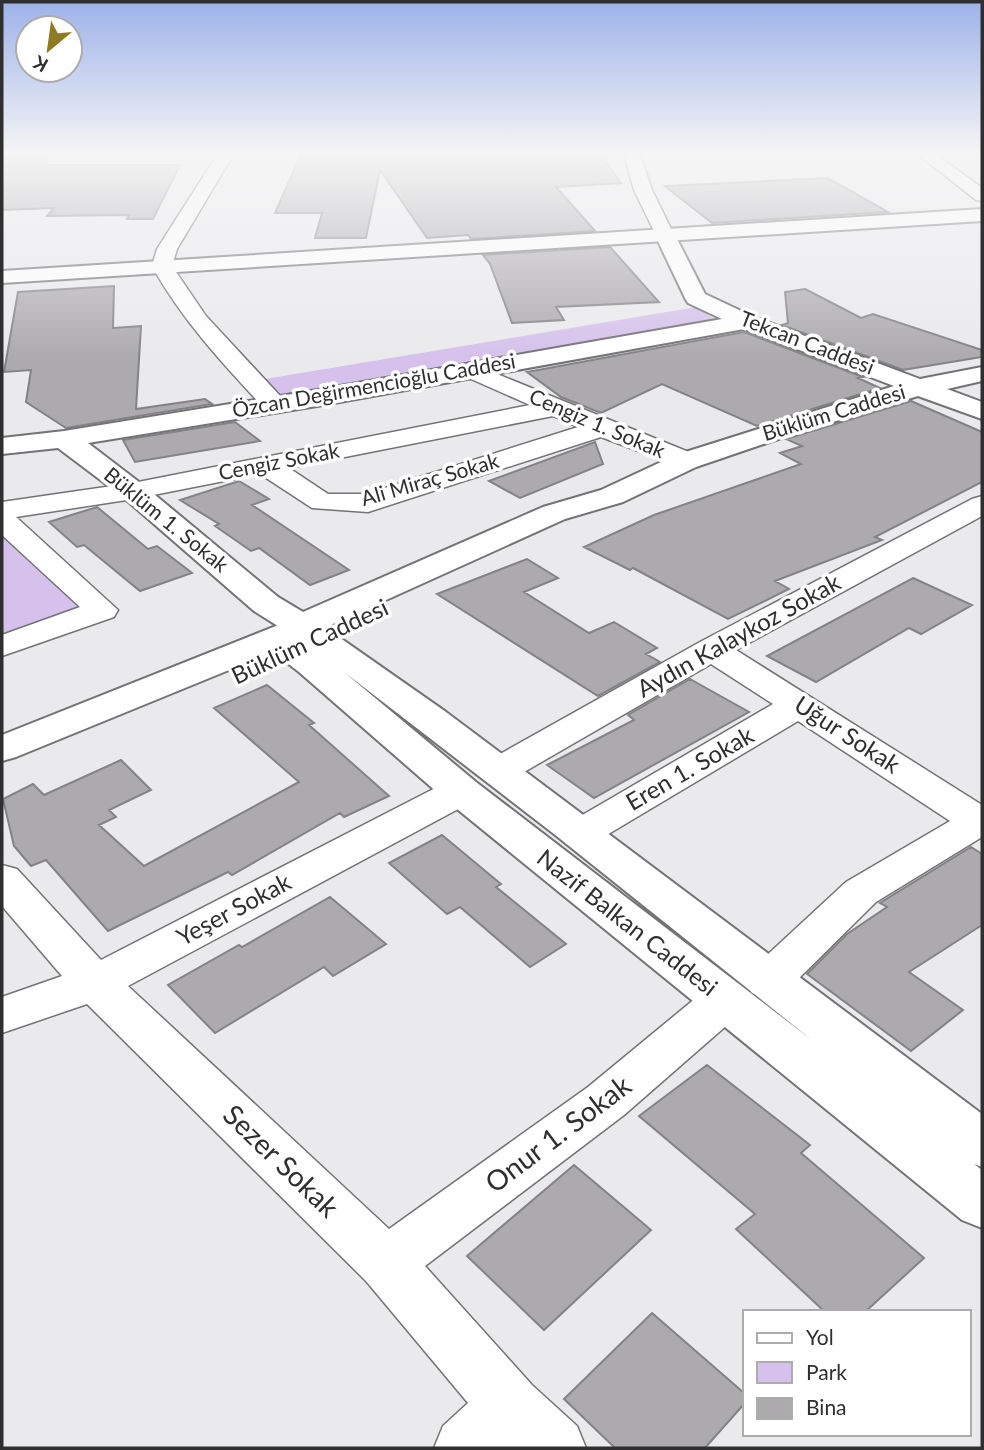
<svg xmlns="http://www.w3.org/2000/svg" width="984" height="1450" font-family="Lato,sans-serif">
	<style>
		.green { fill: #d5c1eb }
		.building { fill: #acaaad; stroke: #838285; stroke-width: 2 }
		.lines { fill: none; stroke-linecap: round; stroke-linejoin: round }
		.minor-casing { stroke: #737275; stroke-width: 3 }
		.tertiary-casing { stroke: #737275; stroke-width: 4 }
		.secondary-casing { stroke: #737275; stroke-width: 4 }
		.minor { fill: #fff; fill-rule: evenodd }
		.tertiary { fill: #fff; fill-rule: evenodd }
		.secondary { fill: #fff; fill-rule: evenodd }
		.labels { text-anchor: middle; stroke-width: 7; stroke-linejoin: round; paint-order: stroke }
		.far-street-label { font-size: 21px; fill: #302f30; stroke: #fff }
		.street-label { font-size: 24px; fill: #302f30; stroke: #fff }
		.near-street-label { font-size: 28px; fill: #302f30; stroke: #fff }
	</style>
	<rect width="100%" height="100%" fill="#eae9ec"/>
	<!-- green -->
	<path class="green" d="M 697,307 L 719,323 L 280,399 L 265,379 Z
		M 2,533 L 81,607 L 2,636 Z"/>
	<!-- building -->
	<path class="building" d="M 301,155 L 601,155 L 621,183 L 556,187 L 595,231 L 471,239 L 468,235 L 427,238 L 380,170 L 366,238 L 315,238 L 322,213 L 275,213 Z
		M 45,157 L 44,159 L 48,159 L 45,165 L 180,165 L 153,219 L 127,219 L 129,215 L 47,216 L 54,208 L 2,210 L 2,158 Z
		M 828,178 L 888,212 L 712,223 L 665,186 Z
		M 610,247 L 659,302 L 556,307 L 564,320 L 512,323 L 490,264 L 483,255 Z
		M 114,286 L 113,328 L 141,326 L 136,409 L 205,399 L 212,404 L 66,428 L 26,402 L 31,370 L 4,372 L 18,292 Z
		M 805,289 L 861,318 L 873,314 L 982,350 L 982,357 L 903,370 L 782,325 L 788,323 L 785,292 Z
		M 744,332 L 863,377 L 858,378 L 880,388 L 757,426 L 662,384 L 601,413 L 561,397 L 527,372 Z
		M 911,401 L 982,432 L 982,482 L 875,537 L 882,540 L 775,581 L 789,589 L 728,619 L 633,568 L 630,570 L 584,547 L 654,515 L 801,464 L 780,453 L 802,446 L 786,439 Z
		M 235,422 L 260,441 L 135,462 L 123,440 Z
		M 595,442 L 603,464 L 520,498 L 489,481 Z
		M 239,481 L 269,499 L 252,505 L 349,570 L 310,585 L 259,548 L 251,551 L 215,526 L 219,524 L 180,500 Z
		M 97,507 L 148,549 L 157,546 L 192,573 L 140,591 L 84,545 L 77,547 L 49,522 Z
		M 527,559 L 558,578 L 524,592 L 589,633 L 614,622 L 657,648 L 646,654 L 660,662 L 598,696 L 437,594 Z
		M 913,578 L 972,605 L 921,634 L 909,628 L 816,682 L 767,656 Z
		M 690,679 L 749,712 L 594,798 L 547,765 L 634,720 L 628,715 Z
		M 267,685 L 314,723 L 309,725 L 389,796 L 344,817 L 340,813 L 232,875 L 228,872 L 108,931 L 46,860 L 31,866 L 14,846 L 3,799 L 33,784 L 44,795 L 121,760 L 151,790 L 109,810 L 116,817 L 99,825 L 144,866 L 299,782 L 214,708 Z
		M 442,835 L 501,884 L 496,887 L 566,944 L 530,967 L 460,907 L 447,914 L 389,863 Z
		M 971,847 L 982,854 L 982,925 L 909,972 L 963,1010 L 911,1051 L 807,974 L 847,934 L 887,907 L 880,903 Z
		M 330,897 L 386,944 L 333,976 L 324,967 L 215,1033 L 168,985 L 239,945 L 242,947 Z
		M 707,1065 L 810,1145 L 801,1153 L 924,1258 L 865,1312 L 825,1312 L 736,1229 L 755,1214 L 639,1116 Z
		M 574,1165 L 651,1230 L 544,1330 L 467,1256 Z
		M 652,1313 L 744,1393 L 744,1404 L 705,1448 L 615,1448 L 564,1399 Z"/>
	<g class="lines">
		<!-- minor casing -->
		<g class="minor-casing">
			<path id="minor" d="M 217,155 L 233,155 L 177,249 L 172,266 L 206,316 L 283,399 L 287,404 L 283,409 L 274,412 L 265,409 C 223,364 182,320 152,266 L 157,249 Z
				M 624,155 L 640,155 L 652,190 L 675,237 L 673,241 L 659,241 L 657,237 L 634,190 Z
				M 919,155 L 937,155 L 982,188 L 982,201 L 976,200 Z
				M 470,363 L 696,455 L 700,461 L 696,467 L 686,469 L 601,437 L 368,512 L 312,508 L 260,474 L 133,499 L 16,517 L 118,610 L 114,617 L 2,656 L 2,635 L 80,607 L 2,535 L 2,502 L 133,483 L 530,405 L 462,375 L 458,370 L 462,365 ZM 553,416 L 578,427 L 366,494 L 328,494 L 289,468 Z
				M 982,496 L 982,516 L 736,650 L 982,805 L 982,837 L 876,902 L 784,993 L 768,998 L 752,993 L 745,981 L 752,969 L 846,882 L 950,821 L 798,721 L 595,842 L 581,846 L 567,842 L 561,833 L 567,824 L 773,704 L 711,664 L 512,779 L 498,783 L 484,779 L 479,771 L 484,763 L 700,642 L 972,499 Z
				M 461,779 L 475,782 L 481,791 L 475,800 L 128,986 L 389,1229 L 588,1087 L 708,988 L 725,982 L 742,988 L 748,1000 L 742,1012 L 624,1115 L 425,1266 L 532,1385 L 577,1426 L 586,1448 L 434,1448 L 443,1426 L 468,1403 L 366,1281 L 87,1004 L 2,1033 L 2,997 L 62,976 L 2,906 L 2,865 L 17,869 L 101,960 L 447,782 Z"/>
		</g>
		<!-- tertiary casing -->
		<g class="tertiary-casing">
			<path id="tertiary" d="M 666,231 L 673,233 L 676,237 L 705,294 L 754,317 L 920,379 L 982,367 L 982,381 L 947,389 L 982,402 L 982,419 L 918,396 L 790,435 L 696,467 L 623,502 L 565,519 L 313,633 L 301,636 L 289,633 L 254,611 L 123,497 L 58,448 L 2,454 L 2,438 L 64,431 L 323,389 L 722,319 L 688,303 L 685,298 L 656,237 L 659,233 ZM 744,329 L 894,386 L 676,455 L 601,490 L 543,507 L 303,612 L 278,597 L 143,485 L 88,443 L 323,405 Z"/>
		</g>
		<!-- secondary casing -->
		<g class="secondary-casing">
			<path id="secondary" d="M 982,209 L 982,221 L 2,283 L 2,271 Z
				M 301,616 L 313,619 L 446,712 L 982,1114 L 982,1167 L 974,1164 L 982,1170 L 982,1228 L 962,1220 L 446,800 L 299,672 L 273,652 L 16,757 L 2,761 L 2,735 ZM 344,672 L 554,834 L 813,1041 L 476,782 Z"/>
		</g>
		<!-- minor -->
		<use href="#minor" class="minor"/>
		<!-- tertiary -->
		<use href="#tertiary" class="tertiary"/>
		<!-- secondary -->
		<use href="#secondary" class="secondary"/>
	</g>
	<!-- sky -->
	<linearGradient id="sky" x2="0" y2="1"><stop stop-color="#9db2e9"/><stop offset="0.43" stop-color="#f6f5f6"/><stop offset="1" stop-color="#f6f5f6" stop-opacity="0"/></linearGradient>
	<rect width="984" height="358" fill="url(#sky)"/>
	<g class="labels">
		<!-- far-street labels -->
		<g class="far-street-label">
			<text transform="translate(807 343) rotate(21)" y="7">Tekcan Caddesi</text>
			<text transform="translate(374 386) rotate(-10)" y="7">Özcan Değirmencioğlu Caddesi</text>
			<text transform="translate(834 413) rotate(-17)" y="7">Büklüm Caddesi</text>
			<text transform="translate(597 424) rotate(23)" y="7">Cengiz 1. Sokak</text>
			<text transform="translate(279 462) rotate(-11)" y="7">Cengiz Sokak</text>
			<text transform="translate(430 480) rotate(-16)" y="7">Ali Miraç Sokak</text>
			<text transform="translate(166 520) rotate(39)" y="7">Büklüm 1. Sokak</text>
		</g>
		<!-- street labels -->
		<g class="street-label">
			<text transform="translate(739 636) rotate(-29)" y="8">Aydın Kalaykoz Sokak</text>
			<text transform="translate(310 642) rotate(-25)" y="8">Büklüm Caddesi</text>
			<text transform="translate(847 735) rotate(33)" y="8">Uğur Sokak</text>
			<text transform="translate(690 769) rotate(-30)" y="8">Eren 1. Sokak</text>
			<text transform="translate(234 910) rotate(-28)" y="8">Yeşer Sokak</text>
			<text transform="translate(627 923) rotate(38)" y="8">Nazif Balkan Caddesi</text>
		</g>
		<!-- near-street labels -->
		<g class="near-street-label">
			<text transform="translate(558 1134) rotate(-37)" y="10">Onur 1. Sokak</text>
			<text transform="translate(281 1161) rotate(44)" y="10">Sezer Sokak</text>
		</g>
	</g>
	<!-- border -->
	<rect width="984" height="1450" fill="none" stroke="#302f30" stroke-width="7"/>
	<!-- legend -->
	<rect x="743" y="1310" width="228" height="126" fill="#ffffff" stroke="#acacac" stroke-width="2"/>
	<rect x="757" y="1333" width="35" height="10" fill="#ffffff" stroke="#acacac" stroke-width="2"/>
	<text x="806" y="1345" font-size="21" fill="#302f30">Yol</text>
	<rect x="757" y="1362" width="35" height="21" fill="#d5c1eb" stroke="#acacac" stroke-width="2"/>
	<text x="806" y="1380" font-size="21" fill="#302f30">Park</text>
	<rect x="757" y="1398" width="35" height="21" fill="#acaaad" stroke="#acacac" stroke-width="2"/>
	<text x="806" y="1415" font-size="21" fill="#302f30">Bina</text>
	<!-- north arrow -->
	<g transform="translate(49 49) rotate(209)"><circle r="33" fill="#ffffff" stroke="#acacac" stroke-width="2"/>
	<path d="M0-5L12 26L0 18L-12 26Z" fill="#8d7b21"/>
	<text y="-10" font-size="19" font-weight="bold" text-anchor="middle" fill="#302f30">K</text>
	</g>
</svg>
